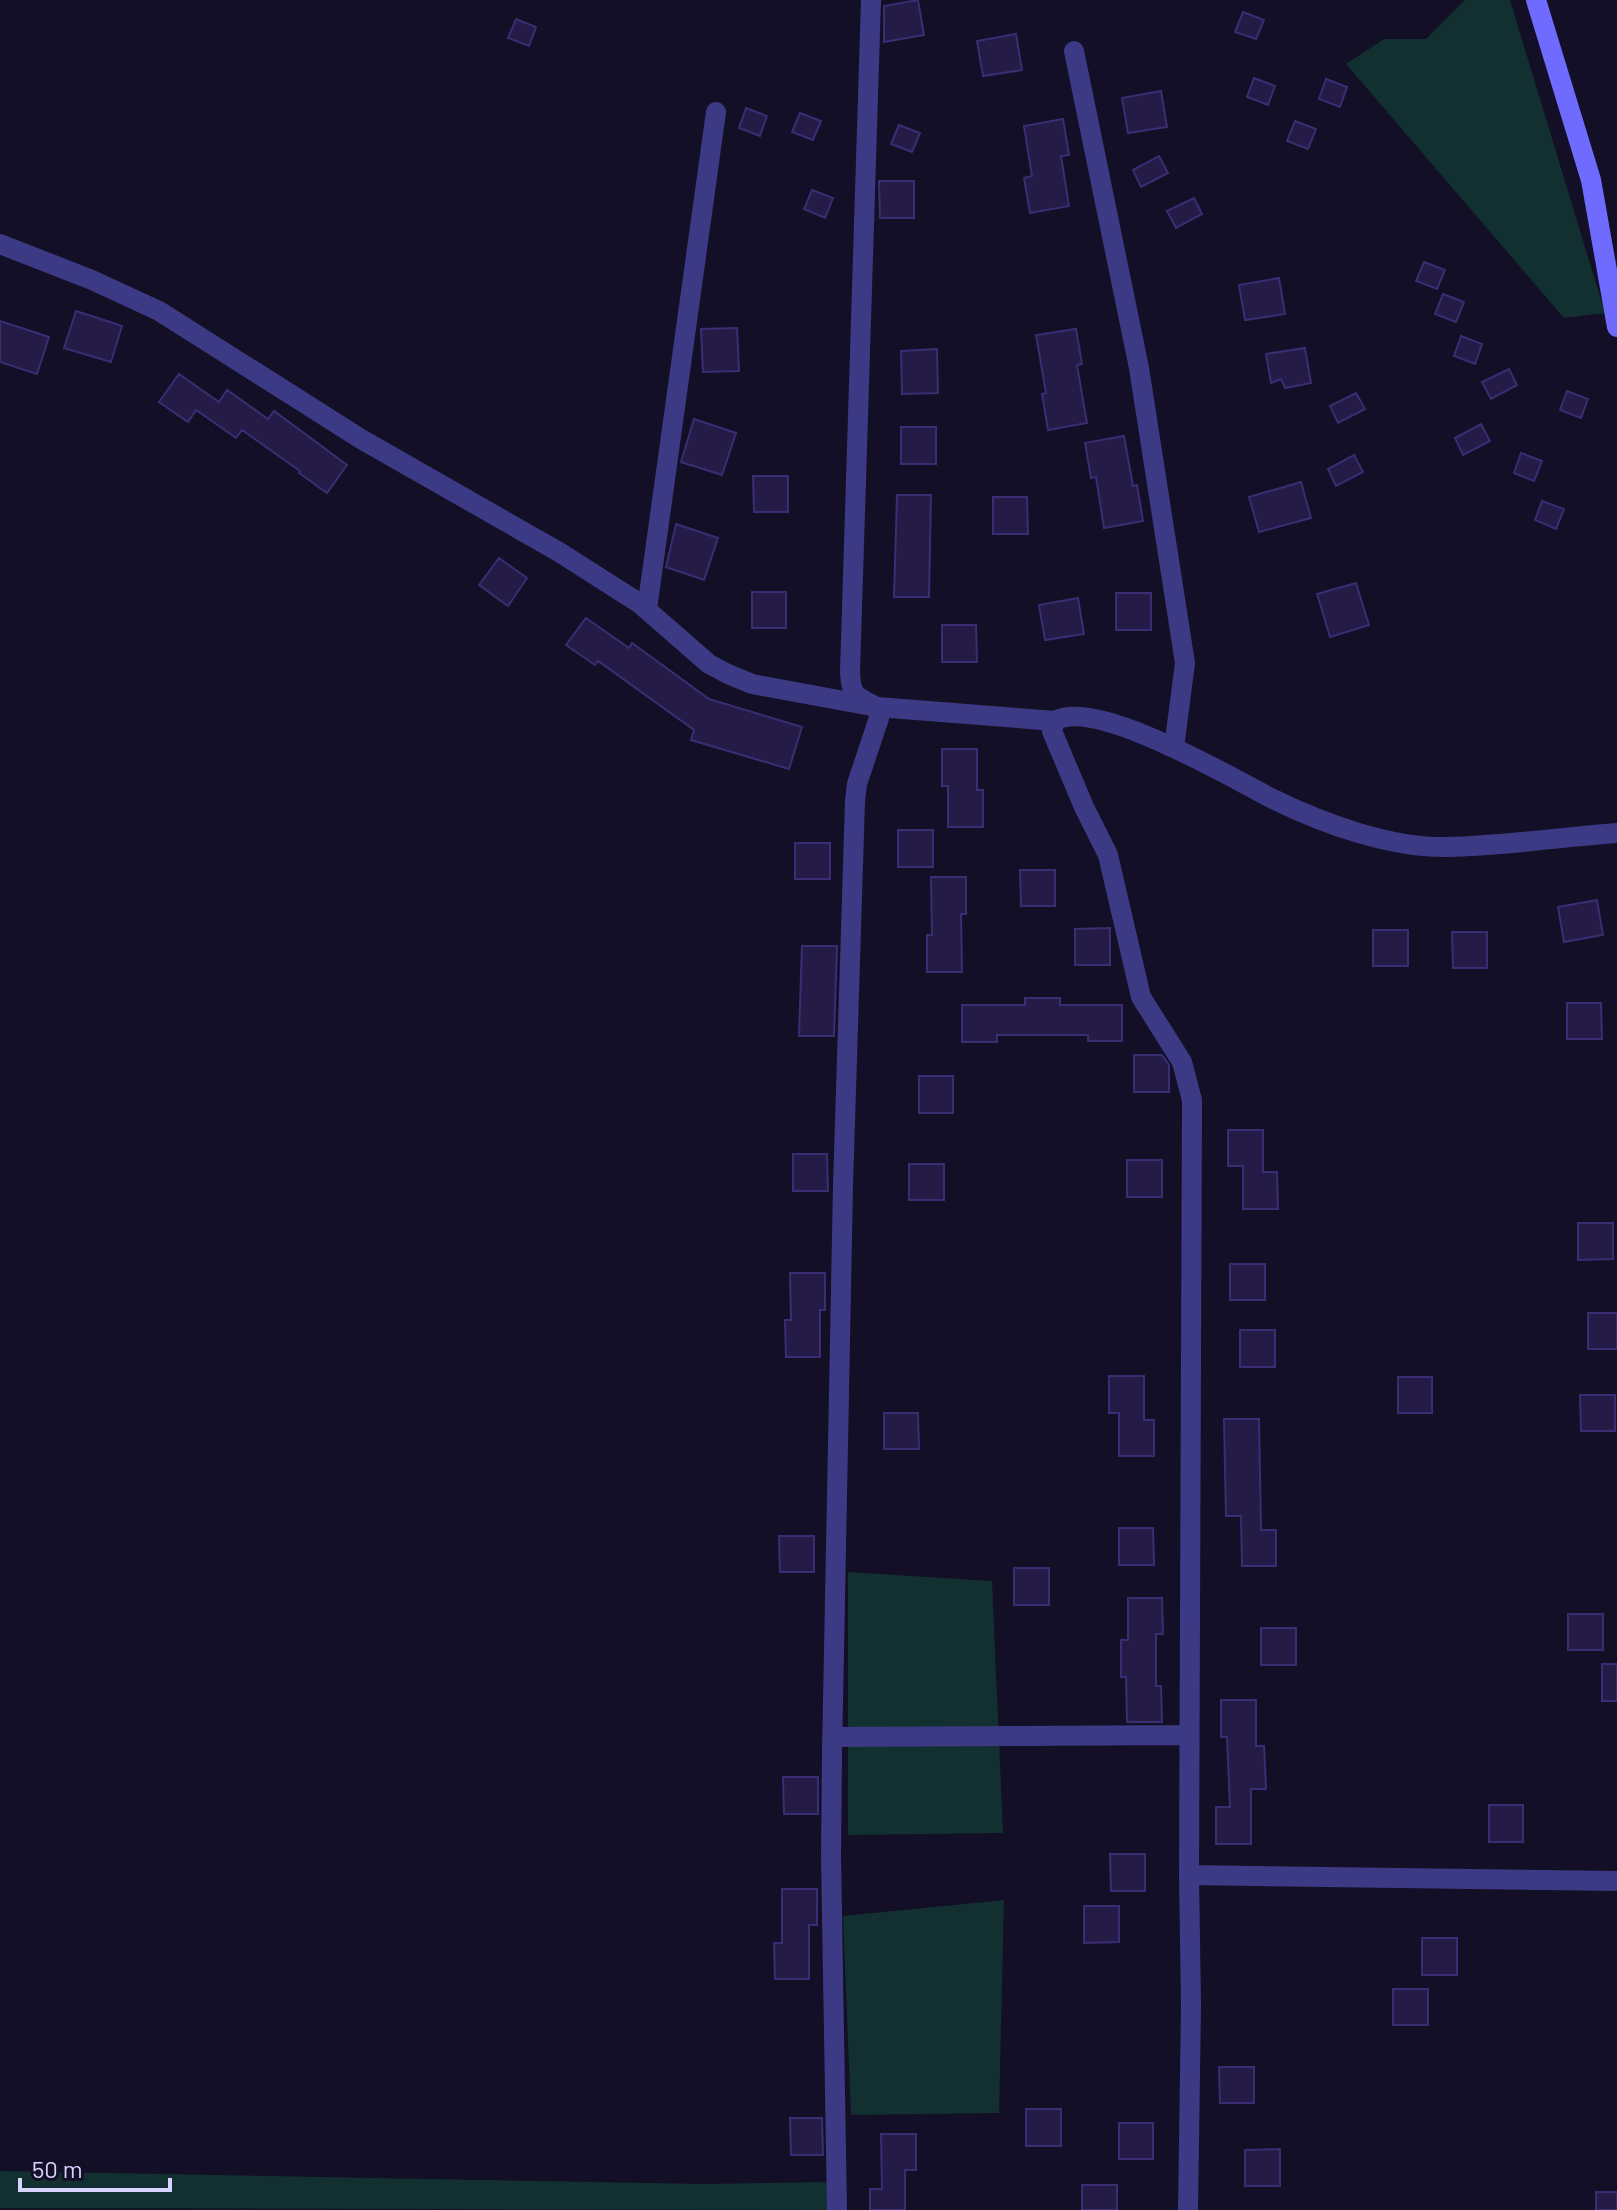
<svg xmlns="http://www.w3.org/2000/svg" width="1617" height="2210" font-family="Barlow,sans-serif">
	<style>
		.green { fill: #12302f }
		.building { fill: #241b47; stroke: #3b2d73; stroke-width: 2 }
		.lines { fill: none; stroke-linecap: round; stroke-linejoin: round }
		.minor { stroke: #3d3a85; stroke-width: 20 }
		.secondary { stroke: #6f6bff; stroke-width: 20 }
	</style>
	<rect width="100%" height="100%" fill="#130f26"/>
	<!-- green -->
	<path class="green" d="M 1465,0 L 1510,0 L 1605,313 L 1564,318 L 1346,64 L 1384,39 L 1426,39 Z
		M 848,1572 L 992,1581 L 1003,1833 L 848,1835 Z
		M 1004,1900 L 999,2113 L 851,2115 L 843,1916 Z
		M 0,2171 L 704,2184 L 828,2182 L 828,2210 L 0,2208 Z"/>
	<!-- building -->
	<path class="building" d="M 918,0 L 924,35 L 884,42 L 884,6 Z
		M 1243,12 L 1264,20 L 1256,39 L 1235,32 Z
		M 516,19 L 536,27 L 529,46 L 508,38 Z
		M 1016,34 L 1022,70 L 983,76 L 977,41 Z
		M 1254,78 L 1275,86 L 1268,105 L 1247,97 Z
		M 1326,79 L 1347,87 L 1340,107 L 1319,99 Z
		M 1161,91 L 1167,127 L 1128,133 L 1122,98 Z
		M 746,108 L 767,116 L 760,136 L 739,128 Z
		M 800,113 L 821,121 L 813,140 L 792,132 Z
		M 1063,119 L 1069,155 L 1061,156 L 1069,206 L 1030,213 L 1024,178 L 1032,176 L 1024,126 Z
		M 1295,121 L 1316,129 L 1308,149 L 1287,141 Z
		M 899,125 L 920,133 L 912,152 L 891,144 Z
		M 1159,156 L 1168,173 L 1141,187 L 1133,170 Z
		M 879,181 L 914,181 L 914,218 L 880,218 Z
		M 812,190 L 833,198 L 825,218 L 804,209 Z
		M 1194,198 L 1202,214 L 1176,228 L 1167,211 Z
		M 1424,262 L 1445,270 L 1437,289 L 1416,281 Z
		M 1279,278 L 1285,314 L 1245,320 L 1239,285 Z
		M 1443,294 L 1464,302 L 1456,322 L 1435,314 Z
		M 76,311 L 122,326 L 111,362 L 64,348 Z
		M 0,321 L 49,337 L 37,374 L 0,362 Z
		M 737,328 L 739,371 L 703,372 L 701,329 Z
		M 1076,329 L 1082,364 L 1077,365 L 1087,423 L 1048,430 L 1042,394 L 1046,393 L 1036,335 Z
		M 1461,336 L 1482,344 L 1475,364 L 1454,356 Z
		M 1305,348 L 1311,383 L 1285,388 L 1281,379 L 1271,383 L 1266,354 Z
		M 937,349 L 938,393 L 902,394 L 901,351 Z
		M 1509,369 L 1517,385 L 1491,399 L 1482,382 Z
		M 179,374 L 219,402 L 227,390 L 268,419 L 274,411 L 347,465 L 327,493 L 299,473 L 300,471 L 242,430 L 236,438 L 196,410 L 188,422 L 159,402 Z
		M 1567,391 L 1588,399 L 1581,418 L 1560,410 Z
		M 1356,393 L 1365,409 L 1338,423 L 1330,406 Z
		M 694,419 L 736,433 L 722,475 L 681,462 Z
		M 1481,424 L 1490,441 L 1463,455 L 1455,438 Z
		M 901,427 L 936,427 L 936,464 L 901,464 Z
		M 1124,436 L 1133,486 L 1137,485 L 1143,521 L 1104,528 L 1096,477 L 1091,478 L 1085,443 Z
		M 1521,453 L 1542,461 L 1534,481 L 1514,473 Z
		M 1354,455 L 1363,472 L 1336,486 L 1328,469 Z
		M 753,476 L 788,476 L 788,512 L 754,512 Z
		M 1301,482 L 1311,518 L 1259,532 L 1249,497 Z
		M 897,495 L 931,495 L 929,597 L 894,597 Z
		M 993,497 L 1027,497 L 1028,534 L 993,534 Z
		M 1542,501 L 1564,509 L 1556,529 L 1535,520 Z
		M 676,524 L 718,538 L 704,580 L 666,567 Z
		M 499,558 L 527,578 L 508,606 L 479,585 Z
		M 1356,583 L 1369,625 L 1330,637 L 1317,594 Z
		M 752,592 L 786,592 L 786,628 L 752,628 Z
		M 1116,593 L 1151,593 L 1151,630 L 1116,630 Z
		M 1078,598 L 1084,634 L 1045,640 L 1039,605 Z
		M 586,618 L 629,648 L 632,643 L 709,699 L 802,727 L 789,769 L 691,740 L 694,730 L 598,661 L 595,665 L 566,645 Z
		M 942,625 L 976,625 L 977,662 L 942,662 Z
		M 942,749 L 977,749 L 977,790 L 983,790 L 983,827 L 948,827 L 948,786 L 942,786 Z
		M 898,830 L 933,830 L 933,867 L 898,867 Z
		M 795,843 L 830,843 L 830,879 L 795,879 Z
		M 1020,870 L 1055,870 L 1055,906 L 1021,906 Z
		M 931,877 L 966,877 L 966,914 L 961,914 L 962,972 L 927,972 L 927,935 L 932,935 Z
		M 1597,900 L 1603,935 L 1564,942 L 1558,907 Z
		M 1110,928 L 1110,965 L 1075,965 L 1075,929 Z
		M 1373,930 L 1408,930 L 1408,966 L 1373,966 Z
		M 1452,932 L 1487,932 L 1487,968 L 1453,968 Z
		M 802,946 L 837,946 L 834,1036 L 799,1036 Z
		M 1025,998 L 1060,998 L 1060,1005 L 1122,1005 L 1122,1041 L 1088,1041 L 1088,1035 L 997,1035 L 997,1042 L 962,1042 L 962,1005 L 1025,1005 Z
		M 1567,1003 L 1601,1003 L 1602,1039 L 1567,1039 Z
		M 1134,1055 L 1162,1055 L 1169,1065 L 1169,1092 L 1134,1092 Z
		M 919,1076 L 953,1076 L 953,1113 L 919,1113 Z
		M 1228,1130 L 1263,1130 L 1263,1172 L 1277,1172 L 1278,1209 L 1243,1209 L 1243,1166 L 1228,1166 Z
		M 793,1154 L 827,1154 L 828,1191 L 793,1191 Z
		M 1127,1160 L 1162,1160 L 1162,1197 L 1127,1197 Z
		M 909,1164 L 944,1164 L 944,1200 L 909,1200 Z
		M 1578,1223 L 1613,1223 L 1613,1259 L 1578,1260 Z
		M 1230,1264 L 1265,1264 L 1265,1300 L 1230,1300 Z
		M 790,1273 L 825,1273 L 825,1310 L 820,1310 L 820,1357 L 786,1357 L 785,1320 L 791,1320 Z
		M 1588,1313 L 1617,1313 L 1617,1349 L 1588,1349 Z
		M 1240,1330 L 1275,1330 L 1275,1367 L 1240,1367 Z
		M 1109,1376 L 1144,1376 L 1144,1420 L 1154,1420 L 1154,1456 L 1119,1456 L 1119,1413 L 1109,1413 Z
		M 1398,1377 L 1432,1377 L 1432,1413 L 1398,1413 Z
		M 1580,1395 L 1615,1395 L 1615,1431 L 1581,1431 Z
		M 884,1413 L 918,1413 L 919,1449 L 884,1449 Z
		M 1224,1419 L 1259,1419 L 1261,1530 L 1276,1530 L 1276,1566 L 1242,1566 L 1241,1516 L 1226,1516 Z
		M 1119,1528 L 1153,1528 L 1154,1565 L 1119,1565 Z
		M 779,1536 L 814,1536 L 814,1572 L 780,1572 Z
		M 1014,1568 L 1049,1568 L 1049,1605 L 1014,1605 Z
		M 1128,1598 L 1162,1598 L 1163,1634 L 1156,1634 L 1156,1686 L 1161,1686 L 1162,1722 L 1127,1722 L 1126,1677 L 1121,1677 L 1121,1640 L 1128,1640 Z
		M 1568,1614 L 1603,1614 L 1603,1650 L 1568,1650 Z
		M 1261,1628 L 1296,1628 L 1296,1665 L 1261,1665 Z
		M 1602,1664 L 1617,1664 L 1617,1701 L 1602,1701 Z
		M 1221,1700 L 1256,1700 L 1256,1746 L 1264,1746 L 1266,1789 L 1251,1789 L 1251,1844 L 1216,1844 L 1216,1807 L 1230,1807 L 1227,1737 L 1221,1737 Z
		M 783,1777 L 818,1777 L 818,1814 L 784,1814 Z
		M 1489,1805 L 1523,1805 L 1523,1842 L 1489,1842 Z
		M 1110,1854 L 1145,1854 L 1145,1891 L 1111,1891 Z
		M 782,1889 L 817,1889 L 817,1925 L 809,1925 L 809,1979 L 775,1979 L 774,1943 L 782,1943 Z
		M 1084,1906 L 1119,1906 L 1119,1942 L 1084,1943 Z
		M 1422,1938 L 1457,1938 L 1457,1975 L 1422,1975 Z
		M 1393,1989 L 1428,1989 L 1428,2025 L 1393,2025 Z
		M 1219,2067 L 1254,2067 L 1254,2103 L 1220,2103 Z
		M 1026,2109 L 1061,2109 L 1061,2146 L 1026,2146 Z
		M 790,2118 L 822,2118 L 823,2155 L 791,2155 Z
		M 1119,2123 L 1153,2123 L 1153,2159 L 1119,2159 Z
		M 881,2134 L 916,2134 L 916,2170 L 905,2170 L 905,2210 L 870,2210 L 870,2189 L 882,2189 Z
		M 1280,2149 L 1280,2186 L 1245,2186 L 1245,2150 Z
		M 1082,2185 L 1117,2185 L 1117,2210 L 1082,2210 Z
		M 1596,2192 L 1617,2192 L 1617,2210 L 1596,2210 Z"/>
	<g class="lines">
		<!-- minor -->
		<path class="minor" d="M 1074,51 L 1139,368 L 1185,663 L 1174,748
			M 0,244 L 92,280 L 159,311 L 361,439 L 559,552 L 639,603 L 709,664 L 728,674 L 752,684 L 877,707 L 1055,721
			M 647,609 L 716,112
			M 832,1737 L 1189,1735
			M 1189,1875 L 1617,1881
			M 837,2210 L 831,1856 L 832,1753 L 843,1186 L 855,801 L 857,784 L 879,718 L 877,707 C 856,696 851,697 850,672 L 871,0
			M 1188,2210 L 1191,2005 L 1189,1875 L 1192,1100 L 1182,1062 L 1141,997 L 1108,855 L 1084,807 L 1052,731 L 1055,721 C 1095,697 1232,778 1273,799 C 1324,824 1390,848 1447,847 C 1502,846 1562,837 1617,833"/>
		<!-- secondary -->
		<path class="secondary" d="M 1536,0 L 1591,180 L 1617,327"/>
	</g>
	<!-- scale -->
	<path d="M20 2178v12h150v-12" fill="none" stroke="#d9d4ff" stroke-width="4"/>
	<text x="32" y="2178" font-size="24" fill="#d9d4ff" stroke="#130f26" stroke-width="6" paint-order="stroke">50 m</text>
</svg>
